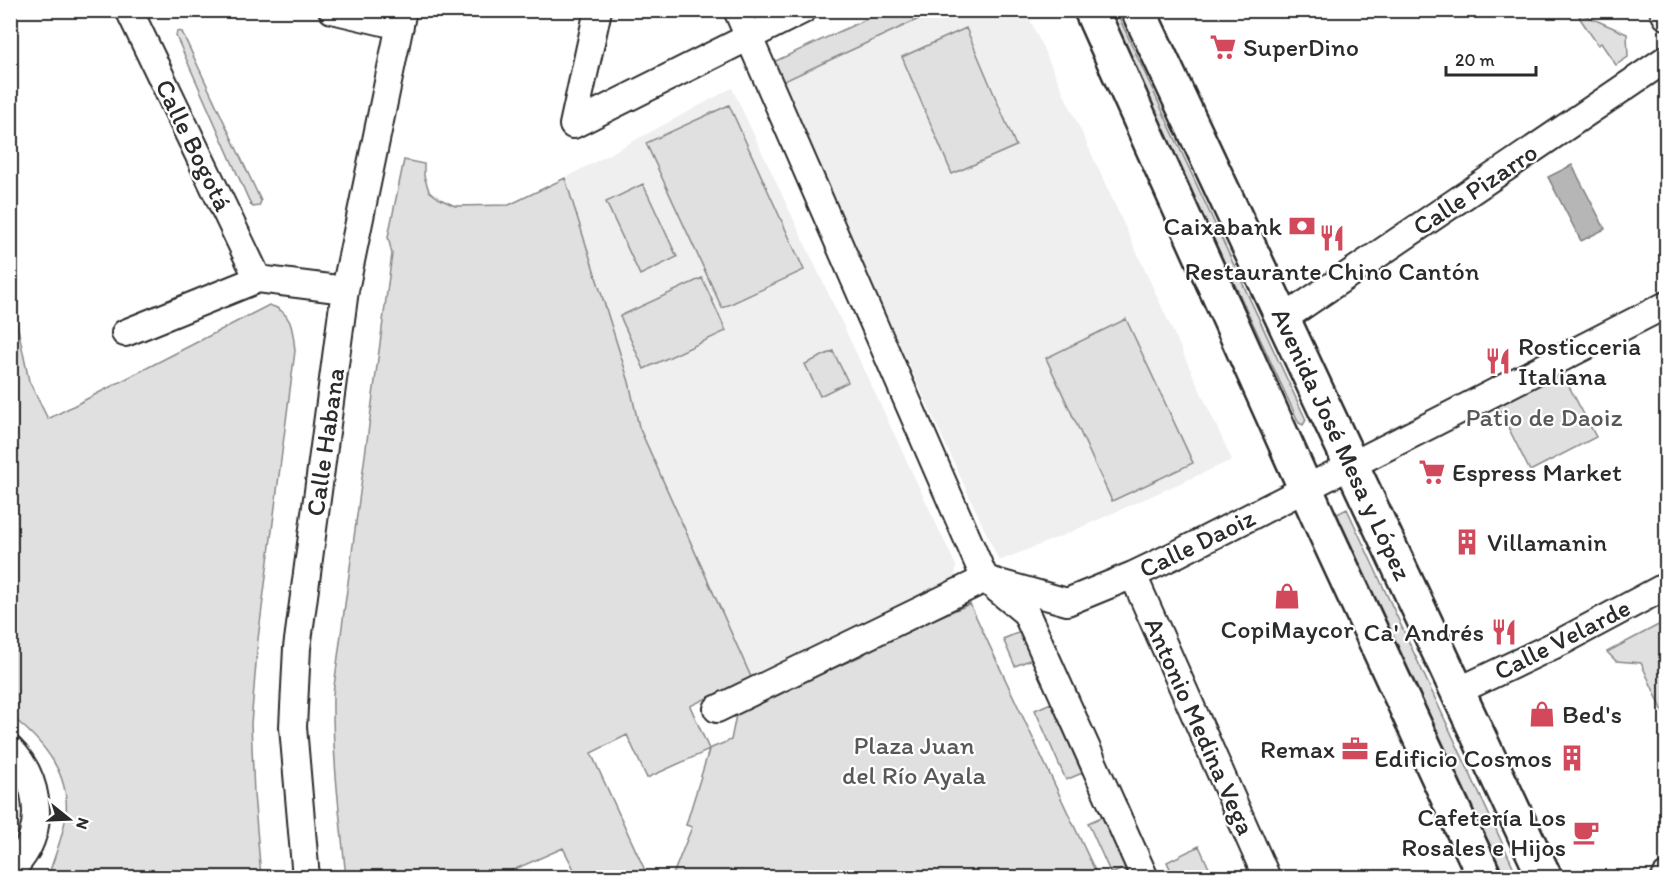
<svg xmlns="http://www.w3.org/2000/svg" width="1677" height="888" font-family="Itim,sans-serif">
	<style>
		.built { fill: #efefef }
		.green { fill: #e0e0e0; stroke: #868686; stroke-width: 1.5 }
		.water { fill: #b6b6b6; stroke: #7e7e7e; stroke-width: 1.5 }
		.lines { fill: none; stroke-linecap: round; stroke-linejoin: round }
		.street-casing { stroke: #2b2b2b; stroke-width: 30 }
		.secondary-casing { stroke: #2b2b2b; stroke-width: 38 }
		.street { stroke: #fff; stroke-width: 26 }
		.secondary { stroke: #fff; stroke-width: 33 }
		.labels { text-anchor: middle; stroke-width: 4.5; stroke-linejoin: round; paint-order: stroke }
		.poi-label { font-size: 26px; fill: #2b2b2b; stroke: #fff; text-anchor: start }
		.street-label { font-size: 26px; fill: #2b2b2b; stroke: #fff }
		.park-label { font-size: 26px; fill: #585858; stroke: #fff }
	</style>
	<rect width="100%" height="100%" fill="#fff"/>
	<filter id="ink" filterUnits="userSpaceOnUse"><feTurbulence type="fractalNoise" baseFrequency=".0167" numOctaves="2"/><feDisplacementMap in="SourceGraphic" scale="12" xChannelSelector="R" yChannelSelector="G"/><feConvolveMatrix kernelMatrix="1 2 1 2 8 2 1 2 1" color-interpolation-filters="sRGB"/></filter>
	<g filter="url(#ink)">
		<!-- built -->
		<path class="built" d="M 936,11 L 1026,11 L 1232,460 L 1064,535 L 999,561 L 780,83 Z
			M 732,88 L 956,566 L 955,580 L 871,623 L 751,677 L 639,427 L 629,382 L 565,178 Z"/>
		<!-- green -->
		<path class="green" d="M 884,11 L 936,11 L 780,83 L 771,63 Z
			M 1108,11 L 1116,11 L 1306,420 L 1303,425 L 1299,423 Z
			M 1582,14 L 1627,34 L 1628,57 L 1616,65 L 1601,43 L 1598,45 L 1579,17 Z
			M 966,28 L 1016,146 L 952,174 L 902,57 Z
			M 177,31 L 182,32 L 261,201 L 259,206 L 253,207 L 251,205 L 176,36 Z
			M 729,105 L 804,270 L 722,308 L 646,143 Z
			M 404,160 L 424,164 L 424,176 L 429,191 L 440,199 L 455,206 L 509,205 L 565,178 L 629,382 L 639,427 L 751,677 L 690,706 L 709,749 L 731,740 L 737,710 L 864,655 L 872,645 L 970,604 L 1098,877 L 672,877 L 692,827 L 686,825 L 709,750 L 647,778 L 627,735 L 591,753 L 648,877 L 578,877 L 563,848 L 497,877 L 346,878 C 340,817 332,756 333,694 L 392,254 L 388,237 Z
			M 643,184 L 677,257 L 640,275 L 606,202 Z
			M 702,278 L 726,331 L 644,369 L 620,316 Z
			M 10,290 L 29,381 L 48,419 L 269,305 C 292,311 293,330 295,351 L 258,639 L 251,724 L 254,794 L 261,877 L 48,877 C 54,857 64,835 66,814 C 70,773 42,740 11,716 Z
			M 1126,319 L 1193,463 L 1112,501 L 1046,358 Z
			M 833,351 L 848,382 L 820,396 L 805,364 Z
			M 1557,364 L 1596,437 L 1530,471 L 1493,397 Z
			M 1347,509 L 1518,877 L 1505,877 L 1337,514 Z
			M 1666,621 L 1666,718 L 1641,663 L 1616,661 L 1607,652 Z
			M 1020,632 L 1032,659 L 1015,666 L 1003,639 Z
			M 1051,703 L 1082,773 L 1066,780 L 1035,710 Z
			M 1104,816 L 1127,867 L 1111,874 L 1088,823 Z
			M 1199,846 L 1213,877 L 1174,877 L 1167,862 Z"/>
		<!-- water -->
		<path class="water" d="M 1572,165 L 1605,229 L 1581,241 L 1548,177 Z"/>
		<g class="lines">
			<!-- street casing -->
			<g class="street-casing">
				<path id="street" d="M 129,10 L 258,279
					M 332,10 L 400,26
					M 737,10 L 985,579 L 1026,613 L 1145,878
					M 1663,10 L 1666,16
					M 573,125 L 803,10
					M 573,125 L 598,10
					M 1283,319 L 1666,59
					M 125,333 L 258,279 L 345,290
					M 1133,575 L 1267,878
					M 1458,691 L 1563,641 L 1666,586
					M 717,709 L 985,579 L 1067,602 L 1133,575 L 1179,553 L 1666,305
					M 10,749 C 37,776 45,821 24,854 C 20,860 15,866 10,873
					M 306,878 L 293,727 L 297,648 L 345,290 L 403,10
					M 1665,878 L 1666,876"/>
			</g>
			<!-- secondary casing -->
			<g class="secondary-casing">
				<path id="secondary" d="M 1091,10 L 1325,532 L 1485,878
					M 1138,10 L 1545,878"/>
			</g>
			<!-- street -->
			<use href="#street" class="street"/>
			<!-- secondary -->
			<use href="#secondary" class="secondary"/>
		</g>
	</g>
	<!-- icons -->
	<defs>
		<g id="supermarket-bare" transform="scale(2.07)"><path d="M-6-5.5h2.5l.6 2H6L4.5 2H-2.5L-4.4-4H-6ZM-1.5 3.2a1.3 1.3 0 1 0 .1 0ZM3 3.2a1.3 1.3 0 1 0 .1 0Z" fill="#d1495b" stroke="#fff" stroke-width="2.5" paint-order="stroke"/></g>
		<g id="bank-bare" transform="scale(2.07)"><path d="M-6-4H6V4H-6ZM0-2.3a2.3 2.3 0 1 0 0 4.6a2.3 2.3 0 1 0 0-4.6Z" fill="#d1495b" stroke="#fff" stroke-width="2.5" paint-order="stroke"/></g>
		<g id="restaurant-bare" transform="scale(2.07)"><path d="M-5-6h1v4h1v-4h1v4h1v-4h1v5L-1.5 .5V6h-2V.5L-5-1ZM5-6V6H3V1.5H1.5Q1.5-4 5-6Z" fill="#d1495b" stroke="#fff" stroke-width="2.5" paint-order="stroke"/></g>
		<g id="building-bare" transform="scale(2.07)"><path d="M-4-6H4V6H1V3H-1V6H-4ZM-2.5-4.3h1.7v1.8h-1.7ZM.8-4.3h1.7v1.8H.8ZM-2.5-1h1.7V.8h-1.7ZM.8-1h1.7V.8H.8Z" fill="#d1495b" stroke="#fff" stroke-width="2.5" paint-order="stroke"/></g>
		<g id="shop-bare" transform="scale(2.07)"><path d="M-5-2.5h2.3a2.7 3.5 0 0 1 5.4 0H5L5.5 6h-11ZM-1.5-2.5h3a1.5 2.3 0 0 0-3 0Z" fill="#d1495b" stroke="#fff" stroke-width="2.5" paint-order="stroke"/></g>
		<g id="office-bare" transform="scale(2.07)"><path d="M-6-3h4V-5.5h4V-3h4V5H-6ZM-1-4.5V-3h2v-1.5ZM-6 0V1H6V0Z" fill="#d1495b" stroke="#fff" stroke-width="2.5" paint-order="stroke"/></g>
		<g id="cafe-bare" transform="scale(2.07)"><path d="M-5.5-4.5H6V0H3Q3 3.5 0 3.5H-2.5Q-5.5 3.5-5.5 0ZM3-3.2v2h1.7v-2ZM-6 4.5H4V6H-6Z" fill="#d1495b" stroke="#fff" stroke-width="2.5" paint-order="stroke"/></g>
	</defs>
	<g fill-rule="evenodd">
		<use href="#supermarket-bare" x="1223" y="47"/>
		<use href="#bank-bare" x="1302" y="226"/>
		<use href="#restaurant-bare" x="1332" y="238"/>
		<use href="#restaurant-bare" x="1498" y="361"/>
		<use href="#supermarket-bare" x="1432" y="472"/>
		<use href="#building-bare" x="1467" y="542"/>
		<use href="#shop-bare" x="1287" y="596"/>
		<use href="#restaurant-bare" x="1504" y="632"/>
		<use href="#shop-bare" x="1542" y="714"/>
		<use href="#office-bare" x="1355" y="749"/>
		<use href="#building-bare" x="1572" y="758"/>
		<use href="#cafe-bare" x="1586" y="832"/>
	</g>
	<g class="labels">
		<!-- poi labels -->
		<g class="poi-label">
			<text x="1243" y="56">SuperDino</text>
			<text x="1282" y="235" text-anchor="end">Caixabank</text>
			<text x="1332" y="280" text-anchor="middle">Restaurante Chino Cantón</text>
			<text x="1518" y="355">Rosticceria<tspan x="1518" dy="30">Italiana</tspan></text>
			<text x="1452" y="481">Espress Market</text>
			<text x="1487" y="551">Villamanin</text>
			<text x="1287" y="638" text-anchor="middle">CopiMaycor</text>
			<text x="1484" y="641" text-anchor="end">Ca' Andrés</text>
			<text x="1562" y="723">Bed's</text>
			<text x="1335" y="758" text-anchor="end">Remax</text>
			<text x="1552" y="767" text-anchor="end">Edificio Cosmos</text>
			<text x="1566" y="826" text-anchor="end">Cafetería Los<tspan x="1566" dy="30">Rosales e Hijos</tspan></text>
		</g>
		<!-- street labels -->
		<g class="street-label">
			<text transform="translate(194 145) rotate(64)" y="9">Calle Bogotá</text>
			<text transform="translate(1475 189) rotate(-34)" y="9">Calle Pizarro</text>
			<text transform="translate(325 442) rotate(-82)" y="9">Calle Habana</text>
			<text transform="translate(1342 444) rotate(65)" y="9">Avenida José Mesa y López</text>
			<text transform="translate(1197 543) rotate(-26)" y="9">Calle Daoiz</text>
			<text transform="translate(1562 639) rotate(-27)" y="9">Calle Velarde</text>
			<text transform="translate(1200 726) rotate(66)" y="9">Antonio Medina Vega</text>
		</g>
		<!-- park labels -->
		<g class="park-label">
			<text x="1544" y="426">Patio de Daoiz</text>
			<text x="914" y="754">Plaza Juan<tspan x="914" dy="30">del Río Ayala</tspan></text>
		</g>
	</g>
	<!-- margin -->
	<rect width="1677" height="888" fill="none" stroke="#fff" stroke-width="36"/>
	<rect x="18" y="18" width="1641" height="852" fill="none" stroke="#2b2b2b" stroke-width="2" filter="url(#ink)"/>
	<!-- north arrow -->
	<g transform="translate(69 819) rotate(108)" stroke="#ffffff" stroke-width="4.5" paint-order="stroke">
	<path d="M0-4.5L10 22L0 15L-10 22Z" fill="#2b2b2b"/>
	<text y="-9" font-size="16" font-weight="bold" text-anchor="middle" fill="#2b2b2b">N</text>
	</g>
	<!-- scale -->
	<path d="M1446 66v9h90v-9" fill="none" stroke="#2b2b2b" stroke-width="3"/>
	<text x="1455" y="66" font-size="18" fill="#2b2b2b" stroke="#ffffff" stroke-width="4.5" paint-order="stroke">20 m</text>
</svg>
